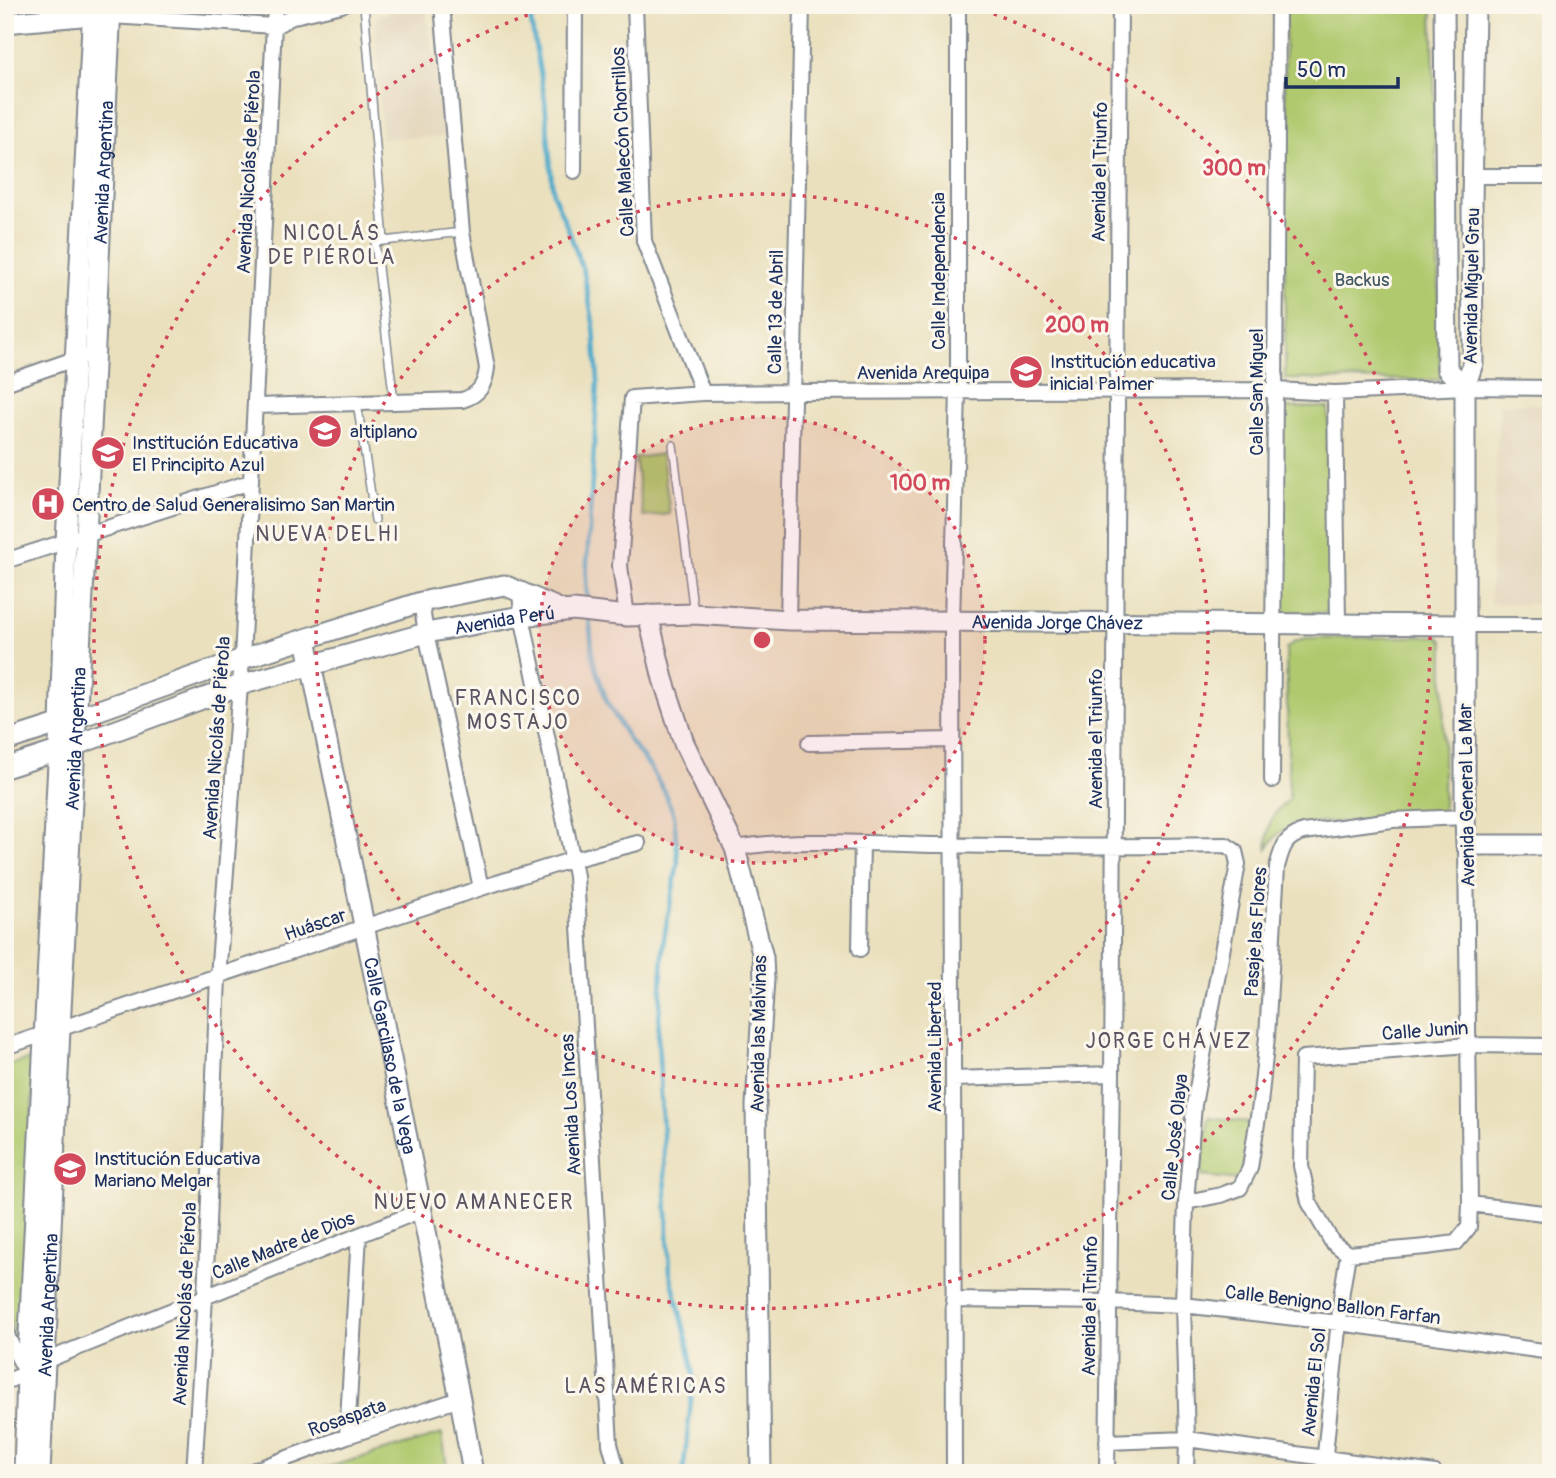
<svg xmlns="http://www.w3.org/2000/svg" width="1556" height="1478" font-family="Pangolin,sans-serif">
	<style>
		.built { fill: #e0d2b6 }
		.green { fill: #b0c96e; stroke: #667c66; stroke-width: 2 }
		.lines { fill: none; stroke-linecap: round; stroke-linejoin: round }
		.stream { stroke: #4ba9ca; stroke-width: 4.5 }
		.lane-casing { stroke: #82888e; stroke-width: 10 }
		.street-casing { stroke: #82888e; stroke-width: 18 }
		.secondary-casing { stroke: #82888e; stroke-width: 23 }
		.lane { stroke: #fff; stroke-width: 7 }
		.street { stroke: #fff; stroke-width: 14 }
		.secondary { stroke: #fff; stroke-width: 19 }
		.ring { fill: none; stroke: #d1495b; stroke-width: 3.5; stroke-dasharray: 3.5 7 }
		.labels { text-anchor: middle; stroke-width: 6; stroke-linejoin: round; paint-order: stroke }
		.street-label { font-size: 19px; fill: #1b2f5e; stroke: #fbf7ec }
		.park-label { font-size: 19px; fill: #405662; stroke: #fbf7ec }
		.poi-label { font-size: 19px; fill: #1b2f5e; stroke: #fbf7ec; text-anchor: start }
		.neighbourhood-label { font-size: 21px; letter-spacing: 2px; fill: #5a5462; stroke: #fbf7ec }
		.centre { fill: #d1495b; stroke: #fbf7ec; stroke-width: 3.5 }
		.ring-label { font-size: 21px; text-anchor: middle; font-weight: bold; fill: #d1495b; stroke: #fbf7ec; stroke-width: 6; stroke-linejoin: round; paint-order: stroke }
	</style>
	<rect width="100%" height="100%" fill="#fbf7ec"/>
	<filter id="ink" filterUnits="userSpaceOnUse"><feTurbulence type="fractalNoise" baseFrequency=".0143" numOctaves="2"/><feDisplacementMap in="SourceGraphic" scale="14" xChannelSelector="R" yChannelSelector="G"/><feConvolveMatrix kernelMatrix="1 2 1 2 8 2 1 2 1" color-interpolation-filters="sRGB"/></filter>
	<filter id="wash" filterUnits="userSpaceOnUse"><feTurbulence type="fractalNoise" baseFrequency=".00686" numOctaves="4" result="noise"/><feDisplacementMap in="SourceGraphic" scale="28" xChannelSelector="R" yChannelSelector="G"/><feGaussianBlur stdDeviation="1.57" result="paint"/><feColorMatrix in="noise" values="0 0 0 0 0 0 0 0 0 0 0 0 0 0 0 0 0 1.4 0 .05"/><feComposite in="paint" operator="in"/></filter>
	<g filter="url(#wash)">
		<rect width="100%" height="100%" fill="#eae0bd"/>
		<!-- built -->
		<path class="built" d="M 405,5 L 425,5 L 448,136 L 382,139 L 376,18 Z
			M 1499,404 L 1551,404 L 1551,605 L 1490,603 Z"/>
		<!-- green -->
		<path class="green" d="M 1285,5 L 1432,5 L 1437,179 L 1440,380 L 1285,379 Z
			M 1328,407 L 1332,613 L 1278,613 L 1280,408 Z
			M 662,454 L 670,514 L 643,517 L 635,458 Z
			M 1439,636 L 1444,642 L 1443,810 L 1436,817 L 1294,824 L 1278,834 L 1267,848 C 1268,826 1270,813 1289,800 L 1286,649 L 1295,642 L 1305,639 Z
			M 34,1058 L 23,1338 L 14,1336 L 5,1293 L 5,1066 Z
			M 1208,1117 L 1249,1122 L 1242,1180 L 1201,1176 Z
			M 442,1434 L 448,1473 L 308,1473 Z"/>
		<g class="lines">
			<!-- stream -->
			<path class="stream" d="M 528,5 L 545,100 L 553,194 L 569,231 L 584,273 L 594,327 L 598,381 L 586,580 L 588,608
				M 589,616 L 593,658 L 607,702 L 629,740 L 650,767 L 664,791 L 674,815 L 678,862 L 664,938 L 658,1037 L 670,1273 L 687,1339 L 694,1375 L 683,1473"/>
		</g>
	</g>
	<g filter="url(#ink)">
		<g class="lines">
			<!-- lane casing -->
			<g class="lane-casing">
				<path id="lane" d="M 364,5 L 384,241
					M 394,402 L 375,242 L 462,232
					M 357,403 L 375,520
					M 673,445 L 694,614"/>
			</g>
			<!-- street casing -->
			<g class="street-casing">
				<path id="street" d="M 635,5 L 644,241 L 703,393
					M 110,16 L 275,26 L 294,16 L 342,5
					M 574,171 L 575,5
					M 1473,176 L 1551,176
					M 5,383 L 83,356
					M 1335,393 L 1338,624
					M 255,406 L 462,400 C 479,395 485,385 487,368 L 462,232 L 442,5
					M 5,561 L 250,482
					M 520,592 L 522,616 L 576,876 L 610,1444 L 618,1473
					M 421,602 L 426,633 L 481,888
					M 627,616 L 620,566 L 632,398 L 703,393 L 793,392 L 1275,390 L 1335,393 L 1465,387 L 1551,388
					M 788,620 L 802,5
					M 1464,625 L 1551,625
					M 809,743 L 952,740
					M 1272,780 L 1278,5
					M 1466,845 L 1470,1204 L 1469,1227 L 1456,1243 L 1426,1247 L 1348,1254 L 1332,1242 L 1309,1202 L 1301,1166 L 1303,1058 L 1469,1045 L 1551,1046
					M 735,848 C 802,837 870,844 938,845 C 1034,847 1130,847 1226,845 L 1235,851 L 1238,864 L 1194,1105 L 1186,1202 L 1183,1305 L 1187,1439 L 1186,1473
					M 860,949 L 862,843
					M 5,1047 L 481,888 L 571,860 L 638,843
					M 953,1079 L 1112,1074
					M 1186,1202 L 1221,1195 L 1240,1188 L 1250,1168 L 1260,1104 L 1267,1037 L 1277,867 C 1282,849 1284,837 1304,832 L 1392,820 L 1465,817
					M 1470,1204 L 1551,1214
					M 953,1300 L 1109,1302 L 1183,1305 L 1339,1323 L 1551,1352
					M 5,1323 L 8,1338 L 26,1372
					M 5,1382 L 27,1373 L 45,1361 L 422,1210
					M 347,1436 L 359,1235
					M 1107,1442 L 1187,1439 L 1435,1473
					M 194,1473 L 205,1297 L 218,977 L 242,659 L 275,5
					M 247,1473 L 347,1436 L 460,1399
					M 954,1473 L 952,622 L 958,391 L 958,5
					M 1107,1473 L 1112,1074 L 1120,5
					M 1323,1473 L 1342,1291 L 1348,1254"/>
			</g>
			<!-- secondary casing -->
			<g class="secondary-casing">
				<g id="secondary">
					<path d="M 1444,5 L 1447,369 L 1465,387"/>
					<path d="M 1475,5 L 1472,206 L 1473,363 L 1465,387 L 1465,817 L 1466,845 L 1551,845"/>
					<path d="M 5,23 L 92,15 L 105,16"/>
					<path d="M 648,615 L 663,679 L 684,743 L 735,848 L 763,957 L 764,979 L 756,1105 L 761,1473"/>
					<path id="s1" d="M 306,639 L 460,1399 L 473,1473"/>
					<path d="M 5,741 L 77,718 L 242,659 L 421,602 L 504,585 L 562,610"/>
					<path id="s2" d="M 5,768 L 76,745 L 240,685 L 426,633 L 522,616 L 573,610 L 627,616 L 694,614 L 788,620 L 1464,625"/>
					<path d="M 24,1473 L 27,1373 L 60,724 L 66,542 L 93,5"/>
					<path id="s3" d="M 40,1473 L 60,1029 L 86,536 L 111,5"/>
				</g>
			</g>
			<!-- lane -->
			<use href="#lane" class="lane"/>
			<!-- street -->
			<use href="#street" class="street"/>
			<!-- secondary -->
			<use href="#secondary" class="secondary"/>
		</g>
	</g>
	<!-- distance rings -->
	<circle cx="762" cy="640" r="223" fill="#d1495b" fill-opacity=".12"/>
	<g class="ring">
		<circle cx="762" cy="640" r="223"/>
		<circle cx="762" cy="640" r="446"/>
		<path d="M974 7A668 668 0 1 1 550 7"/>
	</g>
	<!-- icons -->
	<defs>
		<g id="school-disc" transform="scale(1.75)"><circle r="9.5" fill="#d1495b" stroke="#fbf7ec"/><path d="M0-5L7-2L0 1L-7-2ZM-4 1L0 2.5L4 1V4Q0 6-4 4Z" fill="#fff"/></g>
		<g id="university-disc" transform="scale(1.75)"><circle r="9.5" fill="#d1495b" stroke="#fbf7ec"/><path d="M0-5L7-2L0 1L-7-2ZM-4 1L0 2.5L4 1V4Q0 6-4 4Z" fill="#fff"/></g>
		<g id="hospital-disc" transform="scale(1.75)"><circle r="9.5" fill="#d1495b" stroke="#fbf7ec"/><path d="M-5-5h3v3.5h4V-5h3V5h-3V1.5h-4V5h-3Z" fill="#fff"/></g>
	</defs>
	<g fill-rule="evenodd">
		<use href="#school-disc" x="1026" y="372"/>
		<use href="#university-disc" x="325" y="431"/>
		<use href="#school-disc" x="108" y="453"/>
		<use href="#hospital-disc" x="48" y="504"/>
		<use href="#school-disc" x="70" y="1169"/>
	</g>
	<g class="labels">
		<!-- street labels -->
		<g class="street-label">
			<text transform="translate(622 142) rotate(-93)" y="7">Calle Malecón Chorrillos</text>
			<text transform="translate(248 172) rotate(-87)" y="7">Avenida Nicolás de Piérola</text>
			<text transform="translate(1099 172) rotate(-89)" y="7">Avenida el Triunfo</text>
			<text dy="7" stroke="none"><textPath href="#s3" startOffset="1302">Avenida Argentina</textPath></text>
			<text transform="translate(938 271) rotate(-90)" y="7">Calle Independencia</text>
			<text transform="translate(1471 286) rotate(-89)" y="7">Avenida Miguel Grau</text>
			<text transform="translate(775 312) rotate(-89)" y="7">Calle 13 de Abril</text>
			<text x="923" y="379">Avenida Arequipa</text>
			<text transform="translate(1256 392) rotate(-90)" y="7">Calle San Miguel</text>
			<text dy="7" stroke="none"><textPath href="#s2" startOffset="522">Avenida Perú</textPath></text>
			<text dy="7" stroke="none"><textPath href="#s2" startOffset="1076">Avenida Jorge Chávez</textPath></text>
			<text transform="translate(216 738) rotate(-86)" y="7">Avenida Nicolás de Piérola</text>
			<text dy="7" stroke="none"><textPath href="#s3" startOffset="735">Avenida Argentina</textPath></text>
			<text transform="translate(1095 739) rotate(-90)" y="7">Avenida el Triunfo</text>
			<text transform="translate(1466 795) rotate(-91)" y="7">Avenida General La Mar</text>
			<text transform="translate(315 924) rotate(-19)" y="7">Huáscar</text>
			<text transform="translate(1255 932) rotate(-86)" y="7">Pasaje las Flores</text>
			<text transform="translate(1425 1030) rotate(-4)" y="7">Calle Junin</text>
			<text transform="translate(758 1034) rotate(-89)" y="7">Avenida las Malvinas</text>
			<text transform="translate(934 1047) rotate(-90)" y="7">Avenida Liberted</text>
			<text dy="7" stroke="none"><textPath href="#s1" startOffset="425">Calle Garcilaso de la Vega</textPath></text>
			<text transform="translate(570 1105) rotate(-93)" y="7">Avenida Los Incas</text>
			<text transform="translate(1174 1137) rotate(-84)" y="7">Calle José Olaya</text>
			<text transform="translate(283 1245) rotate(-22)" y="7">Calle Madre de Dios</text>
			<text transform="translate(184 1304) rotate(-87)" y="7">Avenida Nicolás de Piérola</text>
			<text transform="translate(1333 1304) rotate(7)" y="7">Calle Benigno Ballon Farfan</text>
			<text dy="7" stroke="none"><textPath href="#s3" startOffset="168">Avenida Argentina</textPath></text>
			<text transform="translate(1089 1306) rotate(-89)" y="7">Avenida el Triunfo</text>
			<text transform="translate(1313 1382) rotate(-84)" y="7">Avenida El Sol</text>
			<text transform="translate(347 1417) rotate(-19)" y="7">Rosaspata</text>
		</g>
		<!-- park labels -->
		<g class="park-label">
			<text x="1362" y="286">Backus</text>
		</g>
		<!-- poi labels -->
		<g class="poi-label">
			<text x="1050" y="368">Institución educativa<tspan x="1050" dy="22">inicial Palmer</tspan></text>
			<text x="350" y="438">altiplano</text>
			<text x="132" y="449">Institución Educativa<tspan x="132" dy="22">El Principito Azul</tspan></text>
			<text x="72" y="511">Centro de Salud Generalisimo San Martin</text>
			<text x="94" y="1165">Institución Educativa<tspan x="94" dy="22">Mariano Melgar</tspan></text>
		</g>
		<!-- neighbourhood labels -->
		<g class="neighbourhood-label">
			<text x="332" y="240">NICOLÁS<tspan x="332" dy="24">DE PIÉROLA</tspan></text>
			<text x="328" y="541">NUEVA DELHI</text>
			<text x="518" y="705">FRANCISCO<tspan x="518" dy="24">MOSTAJO</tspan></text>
			<text x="1169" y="1048">JORGE CHÁVEZ</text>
			<text x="474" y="1209">NUEVO AMANECER</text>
			<text x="646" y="1393">LAS AMÉRICAS</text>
		</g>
	</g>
	<circle cx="762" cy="640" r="10" class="centre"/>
	<g class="ring-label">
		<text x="1234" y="175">300 m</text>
		<text x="1077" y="332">200 m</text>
		<text x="920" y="490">100 m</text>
	</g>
	<!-- margin -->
	<rect width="1556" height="1478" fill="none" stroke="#fbf7ec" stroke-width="28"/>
	<!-- scale -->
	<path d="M1286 77v10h112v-10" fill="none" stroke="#1b2f5e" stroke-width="3.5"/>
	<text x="1297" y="77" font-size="21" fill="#1b2f5e" stroke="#fbf7ec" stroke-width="5" paint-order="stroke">50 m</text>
</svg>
